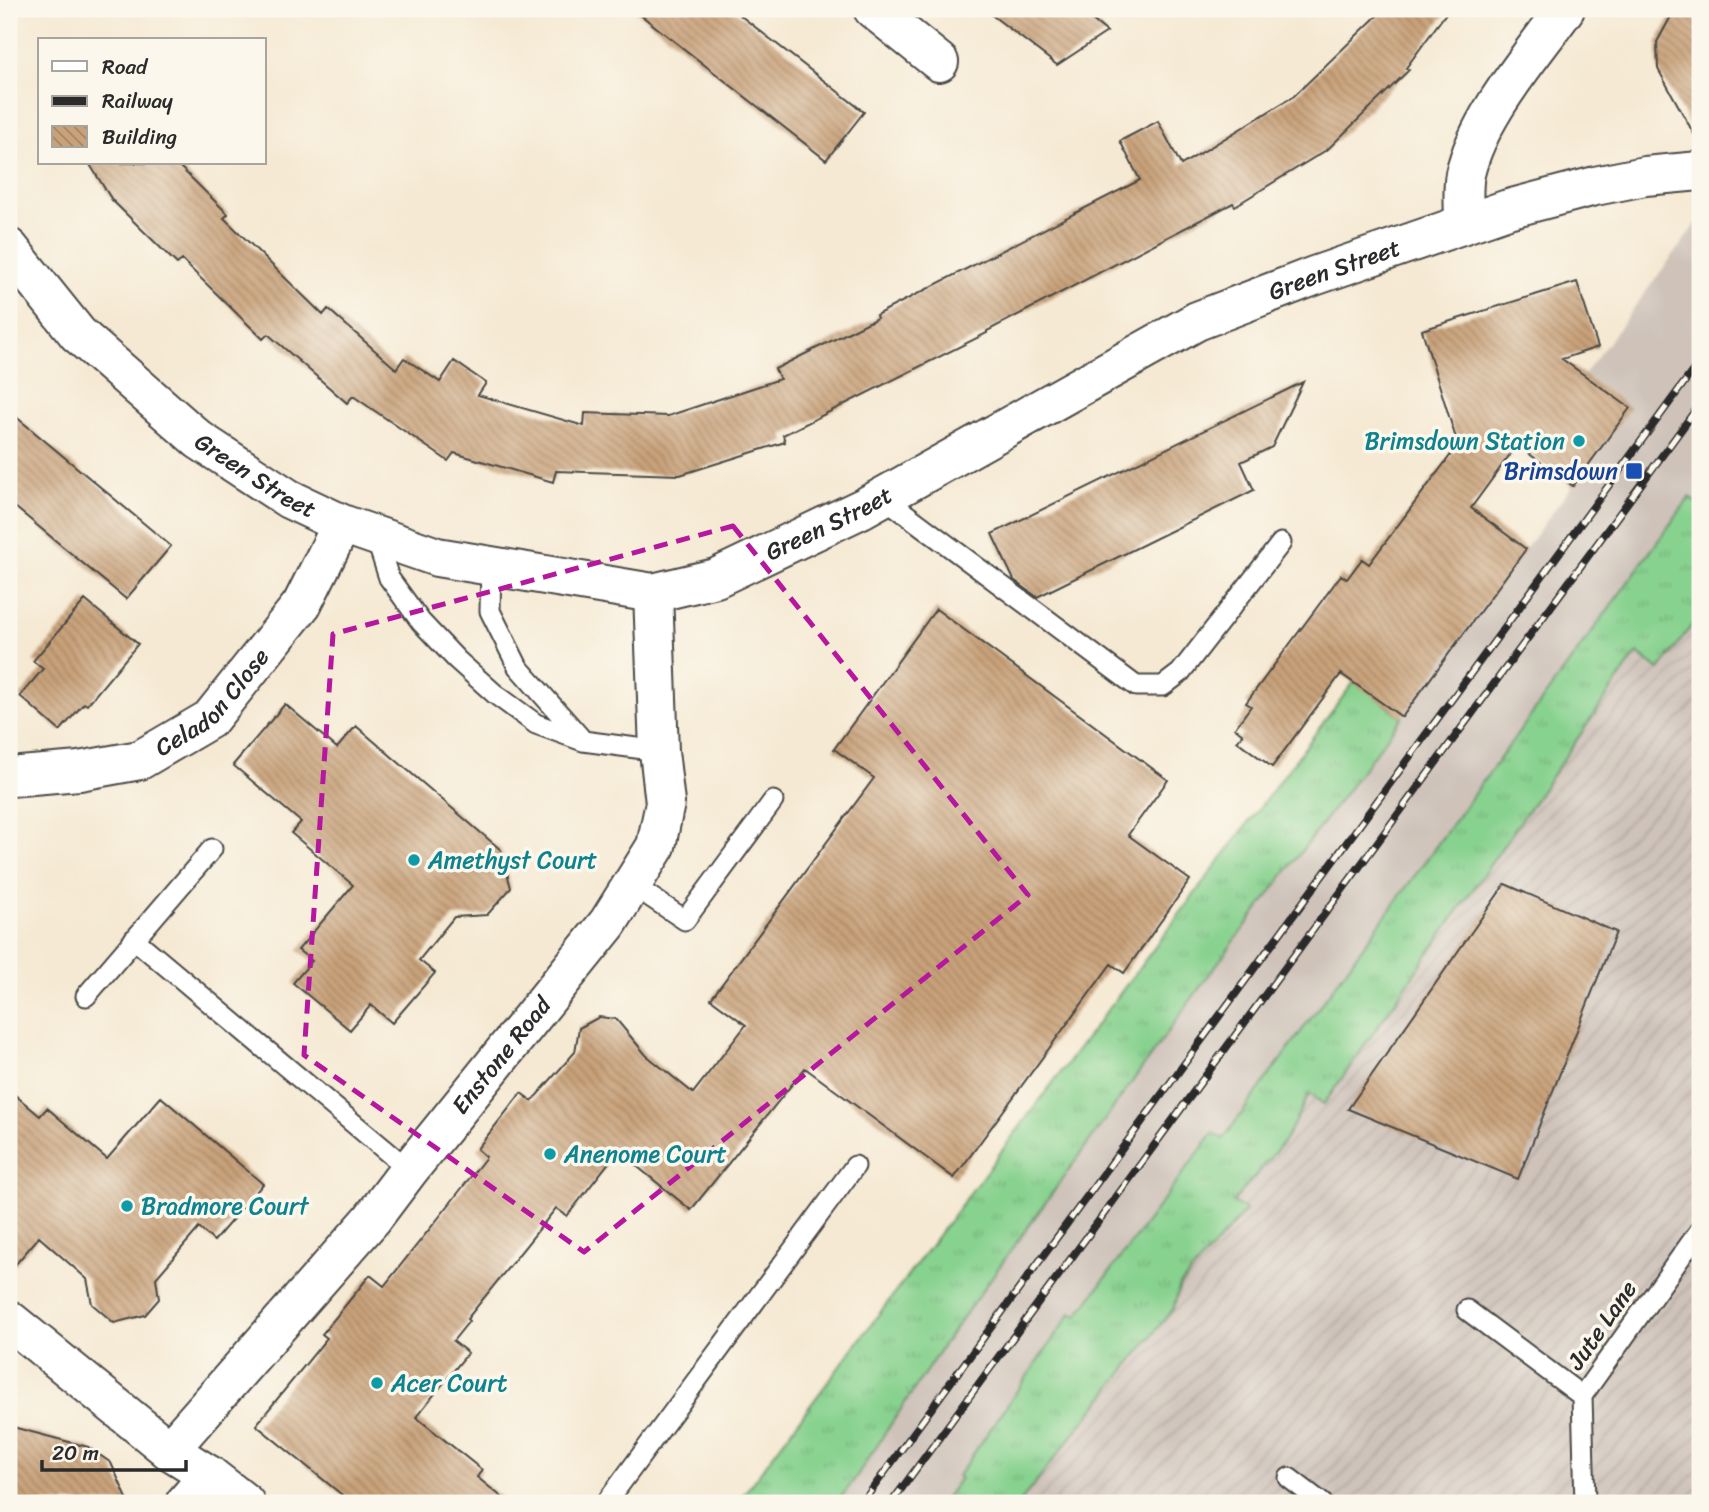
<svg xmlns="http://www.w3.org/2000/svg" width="1709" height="1512" font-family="Sriracha,sans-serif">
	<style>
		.industrial { fill: url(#industrial-furrows) }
		.railway { fill: #cec2b9 }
		.grass { fill: url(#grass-tufts); stroke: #5a7e5d; stroke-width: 2 }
		.building { fill: url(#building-back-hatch) }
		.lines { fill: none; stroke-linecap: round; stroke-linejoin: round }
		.lane-casing { stroke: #494844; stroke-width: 23 }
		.street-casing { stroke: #494844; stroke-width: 42 }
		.secondary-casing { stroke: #494844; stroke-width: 42 }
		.lane { stroke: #fff; stroke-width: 19 }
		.street { stroke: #fff; stroke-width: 38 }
		.secondary { stroke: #fff; stroke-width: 38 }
		.rail-casing { stroke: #2b2b2b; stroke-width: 8 }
		.rail { stroke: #fbf7ec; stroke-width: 5; stroke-dasharray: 16; stroke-linecap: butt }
		.marked { fill: none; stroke: #b5179e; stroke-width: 5; stroke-dasharray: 14 9; stroke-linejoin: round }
		.culture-dot { fill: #0f9aa8; stroke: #fbf7ec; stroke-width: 2.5 }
		.transit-dot { fill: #1a4fb4; stroke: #fbf7ec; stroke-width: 2.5 }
		.labels { text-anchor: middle; stroke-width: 7; stroke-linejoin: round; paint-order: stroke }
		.street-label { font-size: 24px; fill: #2b2b2b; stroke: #fbf7ec }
		.culture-label { font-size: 24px; fill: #0d838f; stroke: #fbf7ec; text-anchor: start }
		.transit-label { font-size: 24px; fill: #164399; stroke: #fbf7ec; text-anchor: end }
	</style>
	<defs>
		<pattern id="industrial-furrows" width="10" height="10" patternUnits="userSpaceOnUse" patternTransform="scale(1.75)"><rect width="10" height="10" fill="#cec2b9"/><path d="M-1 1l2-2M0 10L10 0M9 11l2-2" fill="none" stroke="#b1a79f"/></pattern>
		<pattern id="grass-tufts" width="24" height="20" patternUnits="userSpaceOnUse" patternTransform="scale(1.75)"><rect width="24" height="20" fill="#88d28f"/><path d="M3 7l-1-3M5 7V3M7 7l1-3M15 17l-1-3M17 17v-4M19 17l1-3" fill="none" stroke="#76b47c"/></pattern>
		<pattern id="building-back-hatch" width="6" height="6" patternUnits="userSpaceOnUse" patternTransform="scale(1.75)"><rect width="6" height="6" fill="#c9a27a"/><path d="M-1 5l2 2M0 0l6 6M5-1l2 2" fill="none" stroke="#a38464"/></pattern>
	</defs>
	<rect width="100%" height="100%" fill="#fbf7ec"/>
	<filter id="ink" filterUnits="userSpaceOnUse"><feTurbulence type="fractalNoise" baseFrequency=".0143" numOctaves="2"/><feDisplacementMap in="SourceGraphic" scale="14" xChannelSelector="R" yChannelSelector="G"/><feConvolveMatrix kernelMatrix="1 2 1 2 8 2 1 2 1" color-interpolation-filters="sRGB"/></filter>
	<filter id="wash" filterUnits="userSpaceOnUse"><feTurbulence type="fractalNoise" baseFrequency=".00686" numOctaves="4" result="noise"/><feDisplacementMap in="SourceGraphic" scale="28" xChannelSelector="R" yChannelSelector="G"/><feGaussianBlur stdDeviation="1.57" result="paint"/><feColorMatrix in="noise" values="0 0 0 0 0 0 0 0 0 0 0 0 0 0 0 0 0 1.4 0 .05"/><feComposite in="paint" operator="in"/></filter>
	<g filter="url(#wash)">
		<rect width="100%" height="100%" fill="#f5e9d3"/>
		<!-- industrial -->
		<path class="industrial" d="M 1700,614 L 1700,1503 L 1019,1503 L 1173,1309 L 1180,1285 L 1245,1211 L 1233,1202 L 1286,1139 L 1309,1093 L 1324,1104 L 1638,653 L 1659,670 Z"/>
		<!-- railway -->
		<path class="railway" d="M 1697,223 L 1700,224 L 1700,505 L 1690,497 L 1222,1140 L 1213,1134 L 1077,1317 L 1071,1313 L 958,1475 L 960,1478 L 942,1503 L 836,1503 L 886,1433 L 946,1341 L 1203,983 L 1572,486 L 1538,460 L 1595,383 L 1584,375 Z"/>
		<!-- grass -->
		<path class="grass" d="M 1690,497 L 1700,505 L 1700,614 L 1659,670 L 1637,653 L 1324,1104 L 1309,1094 L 1286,1139 L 1233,1202 L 1246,1210 L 1180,1285 L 1173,1309 L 1019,1503 L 942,1503 L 960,1478 L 958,1476 L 1071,1313 L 1077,1316 L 1213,1133 L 1223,1139 Z
			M 1354,682 L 1402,717 L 1203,983 L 946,1341 L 852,1483 L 836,1503 L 737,1503 Z"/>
		<g id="blocks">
			<!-- building -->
			<path class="building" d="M 633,9 L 732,9 L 864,112 L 826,160 Z
				M 984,9 L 1079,9 L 1107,32 L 1057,65 Z
				M 1384,9 L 1449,9 L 1406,68 L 1409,70 L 1328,149 L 1235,206 L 1233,203 L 987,331 L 987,333 L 783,435 L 785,442 L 680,475 L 556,471 L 553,482 L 454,453 L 448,461 L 353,396 L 347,403 L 268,334 L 263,339 L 182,260 L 177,264 L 112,200 L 89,163 L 176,163 L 228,214 L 224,218 L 323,315 L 328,309 L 396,369 L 404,358 L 440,382 L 454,361 L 486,383 L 478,395 L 584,426 L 585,413 L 668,416 L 780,379 L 775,369 L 877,318 L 876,315 L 1140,180 L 1120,141 L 1158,121 L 1181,165 L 1294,96 Z
				M 1675,9 L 1700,9 L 1700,145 L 1658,69 L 1657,42 Z
				M 1577,282 L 1598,347 L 1562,359 L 1630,408 L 1573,486 L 1517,445 L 1471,508 L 1526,549 L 1402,717 L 1341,674 L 1272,767 L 1237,741 L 1243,734 L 1235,728 L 1251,706 L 1246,703 L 1341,575 L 1347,579 L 1362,559 L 1369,564 L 1458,445 L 1422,330 Z
				M 1303,382 L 1272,447 L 1241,462 L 1254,490 L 1037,597 L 1014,580 L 992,534 Z
				M 9,411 L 171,546 L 126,599 L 9,502 Z
				M 85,600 L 138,644 L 87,705 L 84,703 L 60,731 L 20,696 L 43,669 L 33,661 Z
				M 936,609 L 1168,780 L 1128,835 L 1190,880 L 1124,973 L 1111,964 L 954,1178 L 805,1068 L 691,1210 L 618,1151 L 567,1216 L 556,1208 L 467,1319 L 469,1321 L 453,1341 L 468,1353 L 416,1417 L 482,1470 L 477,1477 L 509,1503 L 352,1503 L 256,1425 L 327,1338 L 322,1334 L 370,1275 L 384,1286 L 448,1206 L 486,1157 L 477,1149 L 521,1093 L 532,1101 L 575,1052 L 579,1028 L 599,1017 L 616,1019 L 646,1055 L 693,1093 L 746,1025 L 711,999 L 874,778 L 834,749 Z
				M 285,704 L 337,748 L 356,726 L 501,850 L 511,888 L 487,915 L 454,917 L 419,960 L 435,973 L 392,1023 L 371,1005 L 350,1030 L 293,983 L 312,961 L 298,950 L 353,885 L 291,833 L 301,822 L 233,765 Z
				M 1505,884 L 1616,932 L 1518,1179 L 1348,1109 Z
				M 9,1090 L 40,1116 L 47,1108 L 107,1159 L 161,1097 L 263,1184 L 214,1241 L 199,1228 L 156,1278 L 159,1299 L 145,1315 L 114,1323 L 92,1304 L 87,1279 L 39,1237 L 9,1272 Z
				M 9,1426 L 88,1447 L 111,1463 L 129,1503 L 9,1503 Z"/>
		</g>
	</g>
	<g filter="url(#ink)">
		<use href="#blocks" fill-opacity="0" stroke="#494844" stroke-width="2"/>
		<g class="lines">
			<!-- lane casing -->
			<g class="lane-casing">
				<path id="lane" d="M 883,497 L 1136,686 L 1163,686 L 1180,673 L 1281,543
					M 375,535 L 389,578 L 421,622 L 457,660 L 495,694 L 536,724 L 583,741 L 659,751
					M 491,567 L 490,611 L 518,667 L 580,737
					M 634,886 L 685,920 L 773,801
					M 134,939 L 409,1170
					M 86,996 L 212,849
					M 1467,1310 L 1582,1396
					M 1289,1478 L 1322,1503
					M 606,1503 L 855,1166
					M 1585,1503 L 1582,1396 L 1700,1230"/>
			</g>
			<!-- street casing -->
			<g class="street-casing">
				<g id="street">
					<path d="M 873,9 L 939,62"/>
					<path id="s1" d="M 9,777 L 79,771 L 140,760 L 210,719 L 302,604 L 342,524"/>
					<path d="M 9,1320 L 169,1450 L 209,1475 L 245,1503"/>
					<path id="s2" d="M 169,1450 L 372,1219 L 409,1170 L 608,923 L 656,846 L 665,803 L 659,751 L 653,593"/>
					<path d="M 185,1503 L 209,1475"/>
				</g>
			</g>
			<!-- secondary casing -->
			<g class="secondary-casing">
				<g id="secondary">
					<path d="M 1464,223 C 1464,207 1462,189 1465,174 C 1479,115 1530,58 1565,9"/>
					<path id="s3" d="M 9,248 L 78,334 L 199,440 L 289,499 L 342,524 L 437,557 L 653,593 L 716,578 L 863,508 L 1197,321 L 1314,276 L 1508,209 L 1595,186 L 1645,176 L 1700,171"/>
				</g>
			</g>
			<!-- lane -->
			<use href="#lane" class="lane"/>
			<!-- street -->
			<use href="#street" class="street"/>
			<!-- secondary -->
			<use href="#secondary" class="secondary"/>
			<!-- rail casing -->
			<g class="rail-casing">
				<path id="rail" d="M 862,1503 L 1700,361
					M 891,1503 L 1700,404"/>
			</g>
			<!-- rail -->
			<use href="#rail" class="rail"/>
		</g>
	</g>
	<!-- marked area -->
	<path class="marked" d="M 733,526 L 1028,895 L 584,1252 L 304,1055 L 333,634 Z"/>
	<!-- markers -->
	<g class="culture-dot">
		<circle cx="1579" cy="441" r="7"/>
		<circle cx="414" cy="860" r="7"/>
		<circle cx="550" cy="1154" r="7"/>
		<circle cx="127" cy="1206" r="7"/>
		<circle cx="377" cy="1383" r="7"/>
	</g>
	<rect class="transit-dot" x="1625" y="462" width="18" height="18" rx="3.5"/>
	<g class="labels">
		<!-- street labels -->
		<g class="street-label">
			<text dy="8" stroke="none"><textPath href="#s3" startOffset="1514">Green Street</textPath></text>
			<text dy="8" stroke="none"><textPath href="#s3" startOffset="338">Green Street</textPath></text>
			<text dy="8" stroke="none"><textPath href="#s3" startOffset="947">Green Street</textPath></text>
			<text dy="8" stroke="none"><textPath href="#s1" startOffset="226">Celadon Close</textPath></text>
			<text dy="8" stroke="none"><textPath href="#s2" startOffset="516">Enstone Road</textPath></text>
			<text transform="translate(1602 1325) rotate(-55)" y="8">Jute Lane</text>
		</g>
		<!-- culture labels -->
		<g class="culture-label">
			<text x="1565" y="449" text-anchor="end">Brimsdown Station</text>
			<text x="428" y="868">Amethyst Court</text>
			<text x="564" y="1162">Anenome Court</text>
			<text x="141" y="1214">Bradmore Court</text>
			<text x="391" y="1391">Acer Court</text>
		</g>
		<!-- transit labels -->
		<g class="transit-label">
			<text x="1618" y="479">Brimsdown</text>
		</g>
	</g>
	<!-- margin -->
	<rect width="1709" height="1512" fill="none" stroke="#fbf7ec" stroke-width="35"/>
	<!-- legend -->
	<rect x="38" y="38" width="228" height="126" fill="#fbf7ec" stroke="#a8a59f" stroke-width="2"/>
	<rect x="52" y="61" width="35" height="10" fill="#ffffff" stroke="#a8a59f" stroke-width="2"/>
	<text x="102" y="74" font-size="21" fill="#2b2b2b">Road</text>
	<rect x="52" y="96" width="35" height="10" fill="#2b2b2b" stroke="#a8a59f" stroke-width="2"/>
	<text x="102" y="108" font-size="21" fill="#2b2b2b">Railway</text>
	<rect x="52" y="126" width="35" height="21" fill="url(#building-back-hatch)" stroke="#a8a59f" stroke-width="2"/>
	<text x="102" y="144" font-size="21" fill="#2b2b2b">Building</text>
	<!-- scale -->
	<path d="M42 1460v10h144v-10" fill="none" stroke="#2b2b2b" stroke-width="3.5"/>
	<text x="52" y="1460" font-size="21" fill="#2b2b2b" stroke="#fbf7ec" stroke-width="5" paint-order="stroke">20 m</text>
</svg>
